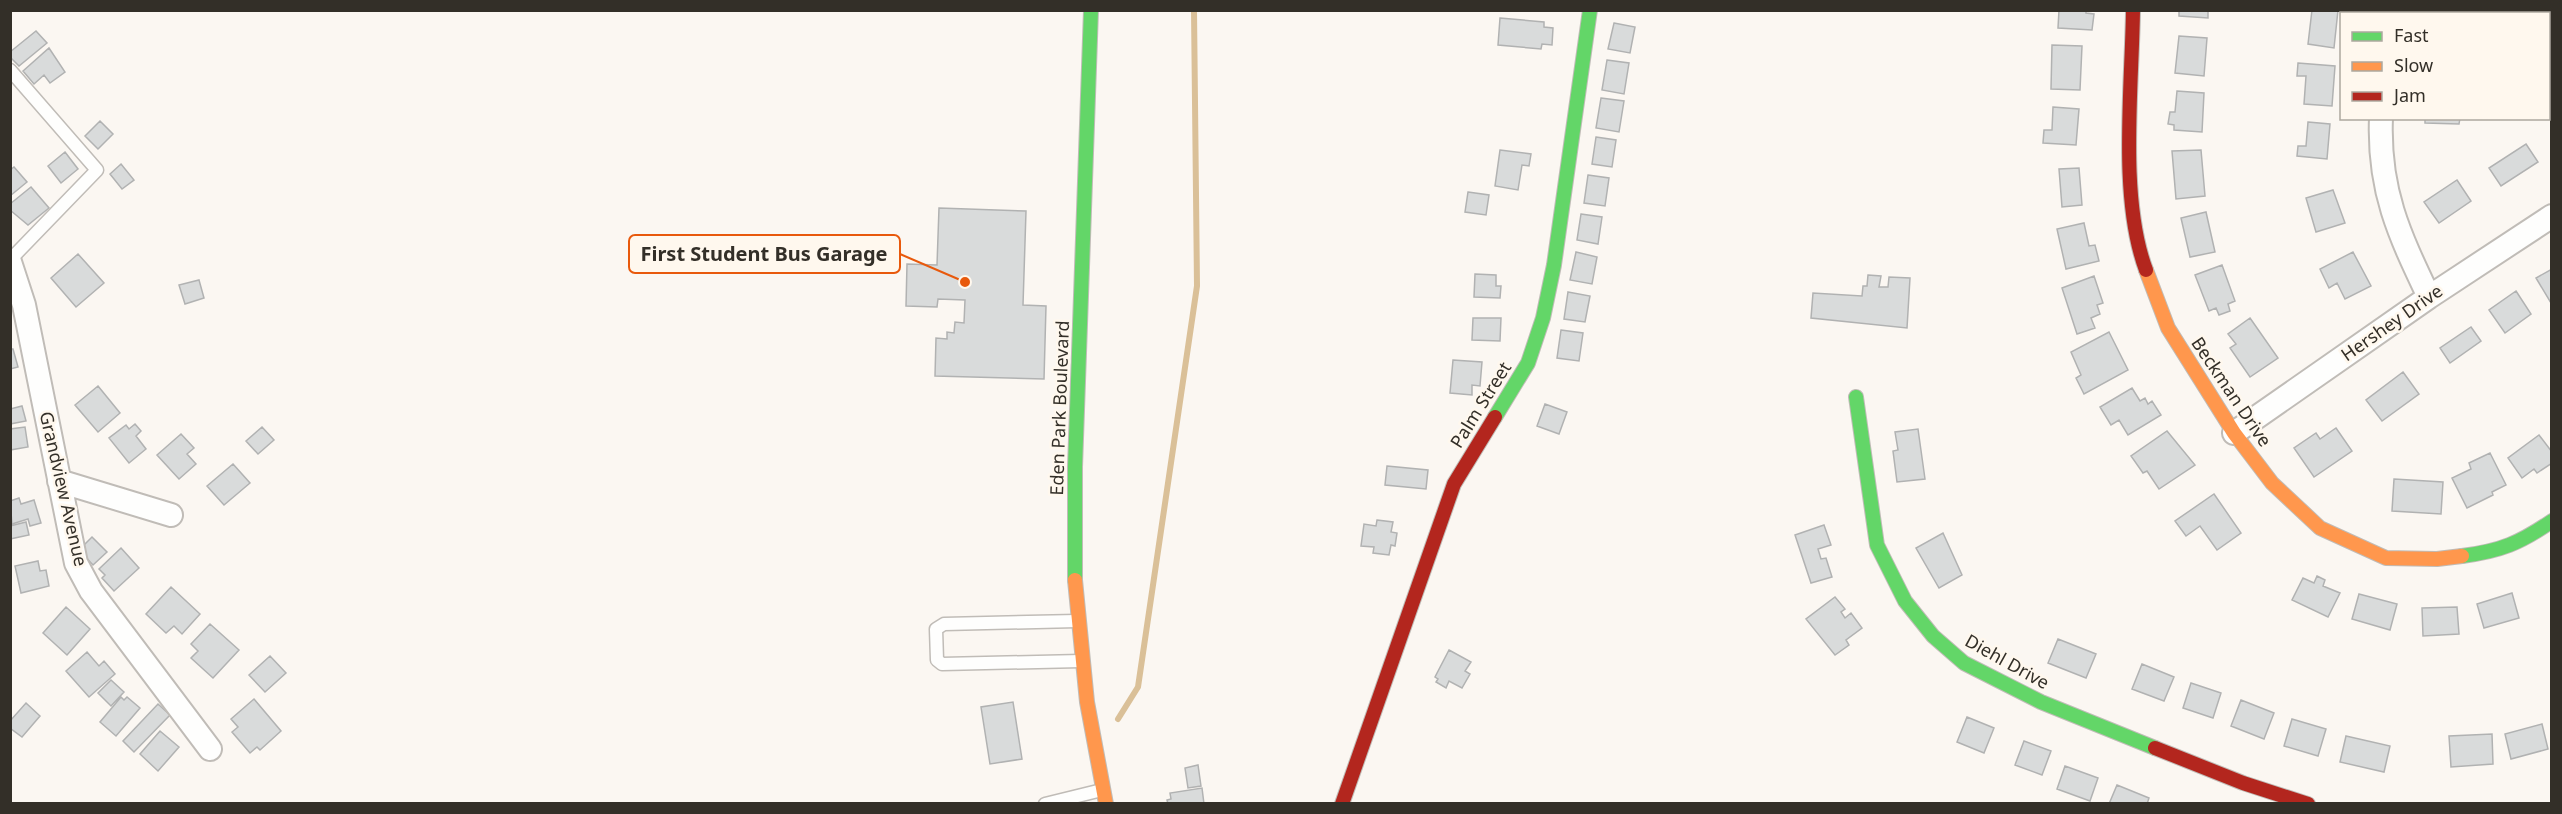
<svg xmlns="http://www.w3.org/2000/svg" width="2562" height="814" font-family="'Noto Sans',sans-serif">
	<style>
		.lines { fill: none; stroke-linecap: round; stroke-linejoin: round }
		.stream { stroke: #dac098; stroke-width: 6 }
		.building { fill: #d9dbdb; stroke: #b1b2b2; stroke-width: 1.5 }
		.lane-casing { stroke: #c0bcb7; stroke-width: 15 }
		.street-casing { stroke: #c0bcb7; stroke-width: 26 }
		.fast-casing { stroke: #c0bcb7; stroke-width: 16 }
		.slow-casing { stroke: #c0bcb7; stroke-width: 16 }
		.jam-casing { stroke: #c0bcb7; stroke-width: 16 }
		.lane { stroke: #fefefd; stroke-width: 12 }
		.street { stroke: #fefefd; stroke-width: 22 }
		.fast { stroke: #63d668; stroke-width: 14 }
		.slow { stroke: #ff974d; stroke-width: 14 }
		.jam { stroke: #b3261e; stroke-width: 14 }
		.labels { text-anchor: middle; stroke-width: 5; stroke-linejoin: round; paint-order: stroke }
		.street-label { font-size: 18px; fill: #332f28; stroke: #fff8ee }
		.leader { fill: none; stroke: #e8590c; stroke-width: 2 }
		.callout-dot { fill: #e8590c; stroke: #fff8ee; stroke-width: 2 }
		.callout { fill: #fff8ee; stroke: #e8590c; stroke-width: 2 }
		.callout-label { font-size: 20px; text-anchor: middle; font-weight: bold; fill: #332f28 }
	</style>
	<rect width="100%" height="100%" fill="#fbf7f2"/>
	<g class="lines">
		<!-- stream -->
		<path class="stream" d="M 1118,719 L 1138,687 L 1197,286 L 1194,10"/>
	</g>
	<!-- building -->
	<path class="building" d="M 2059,10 L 2086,10 L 2086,13 L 2094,14 L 2092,30 L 2058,28 Z
		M 2179,10 L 2208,10 L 2208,18 L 2179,16 Z
		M 2312,10 L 2338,10 L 2334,48 L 2308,44 Z
		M 1500,18 L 1544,22 L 1544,27 L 1553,28 L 1552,45 L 1542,44 L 1541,49 L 1498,45 Z
		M 1614,23 L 1635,27 L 1630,53 L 1608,49 Z
		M 36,31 L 47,43 L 19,66 L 10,57 L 10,52 Z
		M 2179,36 L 2207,38 L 2204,76 L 2175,73 Z
		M 2052,45 L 2082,46 L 2080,90 L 2051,89 Z
		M 49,48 L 65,72 L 50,83 L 44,75 L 34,84 L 23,71 Z
		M 1607,60 L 1629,63 L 1624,94 L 1602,90 Z
		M 2298,63 L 2335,66 L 2332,106 L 2304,104 L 2306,76 L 2297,76 Z
		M 2177,91 L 2204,93 L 2202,132 L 2174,130 L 2174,125 L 2168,124 L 2170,112 L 2175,112 Z
		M 1601,98 L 1624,101 L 1619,132 L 1596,128 Z
		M 2053,107 L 2079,109 L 2076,145 L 2043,143 L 2044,130 L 2052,130 Z
		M 2425,118 L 2460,118 L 2459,124 L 2425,123 Z
		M 100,121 L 113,134 L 98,149 L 85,136 Z
		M 2308,122 L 2330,124 L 2327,159 L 2297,156 L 2298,146 L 2306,146 Z
		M 1596,137 L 1616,140 L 1612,167 L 1592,164 Z
		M 2526,144 L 2538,162 L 2501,186 L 2489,168 Z
		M 1500,150 L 1531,154 L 1529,166 L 1522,165 L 1518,190 L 1495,186 Z
		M 2201,150 L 2205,196 L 2176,199 L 2172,151 Z
		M 65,152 L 78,169 L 61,183 L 48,166 Z
		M 121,164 L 134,180 L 122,189 L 110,174 Z
		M 14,167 L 27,182 L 10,196 L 10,170 Z
		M 2079,168 L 2082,205 L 2062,207 L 2059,169 Z
		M 1588,175 L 1609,178 L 1605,206 L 1584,203 Z
		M 2457,180 L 2471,201 L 2439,223 L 2424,202 Z
		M 31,187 L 49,208 L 28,225 L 10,210 L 10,204 Z
		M 2333,190 L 2345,223 L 2316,232 L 2306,198 Z
		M 1468,192 L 1489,195 L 1486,215 L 1465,212 Z
		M 939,208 L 1026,211 L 1023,305 L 1046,306 L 1044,379 L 935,376 L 936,338 L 947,339 L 947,332 L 954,333 L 955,322 L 964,323 L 965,300 L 938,299 L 937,307 L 906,306 L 907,264 L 937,265 Z
		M 2206,212 L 2215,252 L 2190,257 L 2181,218 Z
		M 1581,214 L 1602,217 L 1598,244 L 1577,240 Z
		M 2084,223 L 2089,246 L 2095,245 L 2099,261 L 2066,269 L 2057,229 Z
		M 1576,252 L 1597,257 L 1592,284 L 1570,280 Z
		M 2353,252 L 2371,286 L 2345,299 L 2337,283 L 2329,288 L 2320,269 Z
		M 78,254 L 104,283 L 76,307 L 51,278 Z
		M 2222,265 L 2235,301 L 2228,304 L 2230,311 L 2219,315 L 2216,308 L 2209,311 L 2195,275 Z
		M 2552,269 L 2552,303 L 2551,303 L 2536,278 Z
		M 1475,274 L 1496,275 L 1496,286 L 1501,286 L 1500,298 L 1474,297 Z
		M 1868,275 L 1881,276 L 1879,287 L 1888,287 L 1889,277 L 1910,278 L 1907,328 L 1811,318 L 1813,293 L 1862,296 L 1863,286 L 1867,286 Z
		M 2094,276 L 2103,303 L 2097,305 L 2100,314 L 2091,318 L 2095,328 L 2077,334 L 2062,288 Z
		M 199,280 L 204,298 L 185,304 L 179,285 Z
		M 2516,291 L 2531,314 L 2505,333 L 2489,310 Z
		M 1568,292 L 1590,296 L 1585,322 L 1564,319 Z
		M 1473,318 L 1501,318 L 1500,341 L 1472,340 Z
		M 2250,318 L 2278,358 L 2250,377 L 2230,348 L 2236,344 L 2228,334 Z
		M 2471,327 L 2481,341 L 2450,363 L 2440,348 Z
		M 1561,330 L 1583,333 L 1579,361 L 1557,358 Z
		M 2109,332 L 2128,370 L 2084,394 L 2076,378 L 2081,375 L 2071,352 Z
		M 10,349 L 13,349 L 18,367 L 10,369 Z
		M 1453,360 L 1482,362 L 1480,386 L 1472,385 L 1472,395 L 1450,393 Z
		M 2403,372 L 2419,394 L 2382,421 L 2366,400 Z
		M 98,386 L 120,413 L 98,432 L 75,405 Z
		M 2132,388 L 2140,401 L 2145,398 L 2148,404 L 2152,401 L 2161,415 L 2128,435 L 2119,420 L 2111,425 L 2100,407 Z
		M 1545,404 L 1567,412 L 1559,434 L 1537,426 Z
		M 22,406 L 26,421 L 10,424 L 10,409 Z
		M 135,424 L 141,431 L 136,436 L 146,449 L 129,463 L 109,438 L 126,425 L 129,429 Z
		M 25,427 L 28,447 L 10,450 L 10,429 Z
		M 262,427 L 274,440 L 258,454 L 246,441 Z
		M 2336,428 L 2352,451 L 2314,477 L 2294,448 L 2316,433 L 2320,439 Z
		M 1918,429 L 1925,479 L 1897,482 L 1893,451 L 1898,450 L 1895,432 Z
		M 2167,431 L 2195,465 L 2159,489 L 2147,471 L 2143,473 L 2131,456 Z
		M 181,434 L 194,448 L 187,454 L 196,464 L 179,479 L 157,455 Z
		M 2539,435 L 2552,452 L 2552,463 L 2537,473 L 2534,469 L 2522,478 L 2508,458 Z
		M 2490,453 L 2506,485 L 2492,492 L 2493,495 L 2467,508 L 2452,478 L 2471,469 L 2469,463 Z
		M 233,464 L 250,483 L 224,505 L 207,486 Z
		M 1387,466 L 1428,470 L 1426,489 L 1385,485 Z
		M 2394,479 L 2443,482 L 2441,514 L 2392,511 Z
		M 2214,494 L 2241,533 L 2217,550 L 2200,526 L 2186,536 L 2175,521 Z
		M 19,498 L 21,504 L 34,500 L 41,523 L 30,526 L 28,519 L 12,524 L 10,501 Z
		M 1377,520 L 1393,522 L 1391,532 L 1397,533 L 1395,546 L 1391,545 L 1389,555 L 1373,553 L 1374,547 L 1361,546 L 1364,524 L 1376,526 Z
		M 26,522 L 29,535 L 10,539 L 10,526 Z
		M 1824,525 L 1831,545 L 1818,549 L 1821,559 L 1826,558 L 1832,577 L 1811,583 L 1795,535 Z
		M 1943,533 L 1962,575 L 1939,588 L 1916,548 Z
		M 92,537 L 107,552 L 93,565 L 79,550 Z
		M 121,548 L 139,568 L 114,591 L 102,578 L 105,575 L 99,569 Z
		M 38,561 L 40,571 L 46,570 L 49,586 L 21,593 L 15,566 Z
		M 2317,576 L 2325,580 L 2323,586 L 2340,593 L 2328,617 L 2292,600 L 2303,578 L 2314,583 Z
		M 171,587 L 200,614 L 182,634 L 174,626 L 166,633 L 146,614 Z
		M 2512,593 L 2519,618 L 2484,628 L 2477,604 Z
		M 2359,594 L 2397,604 L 2390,630 L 2352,619 Z
		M 1835,597 L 1845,609 L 1841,612 L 1845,618 L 1851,613 L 1862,628 L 1846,640 L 1849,645 L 1835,655 L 1806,619 Z
		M 66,607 L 90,629 L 67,655 L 43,633 Z
		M 2457,607 L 2459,634 L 2423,636 L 2422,608 Z
		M 210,624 L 239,650 L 213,678 L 191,658 L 198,651 L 191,644 Z
		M 2058,639 L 2096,654 L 2086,678 L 2048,663 Z
		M 1449,650 L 1471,662 L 1465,671 L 1470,674 L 1462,688 L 1449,681 L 1446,688 L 1436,682 L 1438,679 L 1435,677 Z
		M 87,652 L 99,666 L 104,661 L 115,674 L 89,697 L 66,671 Z
		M 270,656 L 286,673 L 265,692 L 249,675 Z
		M 2142,664 L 2174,677 L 2164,701 L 2132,689 Z
		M 111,680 L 124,692 L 111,706 L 98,693 Z
		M 2191,683 L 2221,693 L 2213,718 L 2183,708 Z
		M 121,697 L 124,700 L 127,697 L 140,708 L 116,736 L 100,722 Z
		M 254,699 L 281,731 L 260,750 L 257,747 L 250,753 L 232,732 L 238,727 L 231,719 Z
		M 2241,700 L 2274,713 L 2264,739 L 2231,726 Z
		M 1013,702 L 1022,759 L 990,764 L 981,707 Z
		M 26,703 L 40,716 L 22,737 L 10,728 L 10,721 Z
		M 158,704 L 170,715 L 134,752 L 123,741 Z
		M 1967,717 L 1994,728 L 1984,753 L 1957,742 Z
		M 2292,719 L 2326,729 L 2318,756 L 2284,746 Z
		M 2542,724 L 2548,749 L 2511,759 L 2505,734 Z
		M 160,731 L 179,747 L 158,771 L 140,754 Z
		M 2492,734 L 2493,764 L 2451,767 L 2449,736 Z
		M 2346,736 L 2390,746 L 2384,772 L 2340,762 Z
		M 2024,741 L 2051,751 L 2042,775 L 2015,765 Z
		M 1198,765 L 1201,786 L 1188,788 L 1185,768 Z
		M 2065,766 L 2098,778 L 2090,801 L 2057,789 Z
		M 2117,785 L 2149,798 L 2147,804 L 2109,804 Z
		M 1202,788 L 1204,804 L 1168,804 L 1167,800 L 1171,799 L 1170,793 Z"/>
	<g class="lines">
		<!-- lane casing -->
		<g class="lane-casing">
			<path id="lane" d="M 10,70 L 97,170 L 10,260
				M 1077,621 L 944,624 L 936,629 L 937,660 L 942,664 L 1081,661
				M 1045,804 L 1102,790"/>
		</g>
		<!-- street casing -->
		<g class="street-casing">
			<path id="street" d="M 2385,14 L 2386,10
				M 2381,118 C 2378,190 2399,234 2429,297
				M 10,262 L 24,305 L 76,563 L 91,591 L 210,749
				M 2234,433 L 2429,297 L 2552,216
				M 59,481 L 171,515"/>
		</g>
		<!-- fast casing -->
		<g class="fast-casing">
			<path id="fast" d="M 1856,397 L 1877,545 L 1905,601 L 1933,636 L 1964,663 L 2041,702 L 2155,748
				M 1495,417 L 1528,363 L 1543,318 L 1554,265 L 1590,10
				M 2462,556 C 2501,551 2520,543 2552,521
				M 1075,580 L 1075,467 L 1091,10"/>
		</g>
		<!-- slow casing -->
		<g class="slow-casing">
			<path id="slow" d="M 2146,270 L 2168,328 L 2234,433 L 2272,483 L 2320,528 L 2386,558 L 2437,559 L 2462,556
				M 1075,580 L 1087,702 L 1106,804"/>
		</g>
		<!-- jam casing -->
		<g class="jam-casing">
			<path id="jam" d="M 2133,10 C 2132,88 2119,198 2146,270
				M 2155,748 L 2243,783 L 2308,804
				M 1342,804 L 1454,484 L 1495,417"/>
		</g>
		<!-- lane -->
		<use href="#lane" class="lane"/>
		<!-- street -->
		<use href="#street" class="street"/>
		<!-- fast -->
		<use href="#fast" class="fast"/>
		<!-- slow -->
		<use href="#slow" class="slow"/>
		<!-- jam -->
		<use href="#jam" class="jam"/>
	</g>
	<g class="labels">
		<!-- street labels -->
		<g class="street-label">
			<text transform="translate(2392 323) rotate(-35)" y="6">Hershey Drive</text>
			<text transform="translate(2231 392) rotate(56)" y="6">Beckman Drive</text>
			<text transform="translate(1481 405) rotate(-58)" y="6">Palm Street</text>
			<text transform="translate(1060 408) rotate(-88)" y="6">Eden Park Boulevard</text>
			<text transform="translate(63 489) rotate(77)" y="6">Grandview Avenue</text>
			<text transform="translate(2007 662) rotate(29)" y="6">Diehl Drive</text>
		</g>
	</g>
	<!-- callouts -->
	<path class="leader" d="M965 282L900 254"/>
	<circle class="callout-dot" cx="965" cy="282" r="6"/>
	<rect class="callout" x="629" y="235" width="271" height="38" rx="6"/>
	<g class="callout-label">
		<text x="764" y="261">First Student Bus Garage</text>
	</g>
	<!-- border -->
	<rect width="2562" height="814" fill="none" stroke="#332f28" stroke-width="24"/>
	<!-- legend -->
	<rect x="2340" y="12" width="210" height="108" fill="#fff8ee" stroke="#ada89f" stroke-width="1.5"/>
	<rect x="2352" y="32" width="30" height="9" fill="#63d668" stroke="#ada89f" stroke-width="1.5"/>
	<text x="2394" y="42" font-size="18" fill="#332f28">Fast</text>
	<rect x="2352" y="62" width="30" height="9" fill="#ff974d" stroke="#ada89f" stroke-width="1.5"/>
	<text x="2394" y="72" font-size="18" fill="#332f28">Slow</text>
	<rect x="2352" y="92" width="30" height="9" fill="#b3261e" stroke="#ada89f" stroke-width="1.5"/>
	<text x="2394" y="102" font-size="18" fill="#332f28">Jam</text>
</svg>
